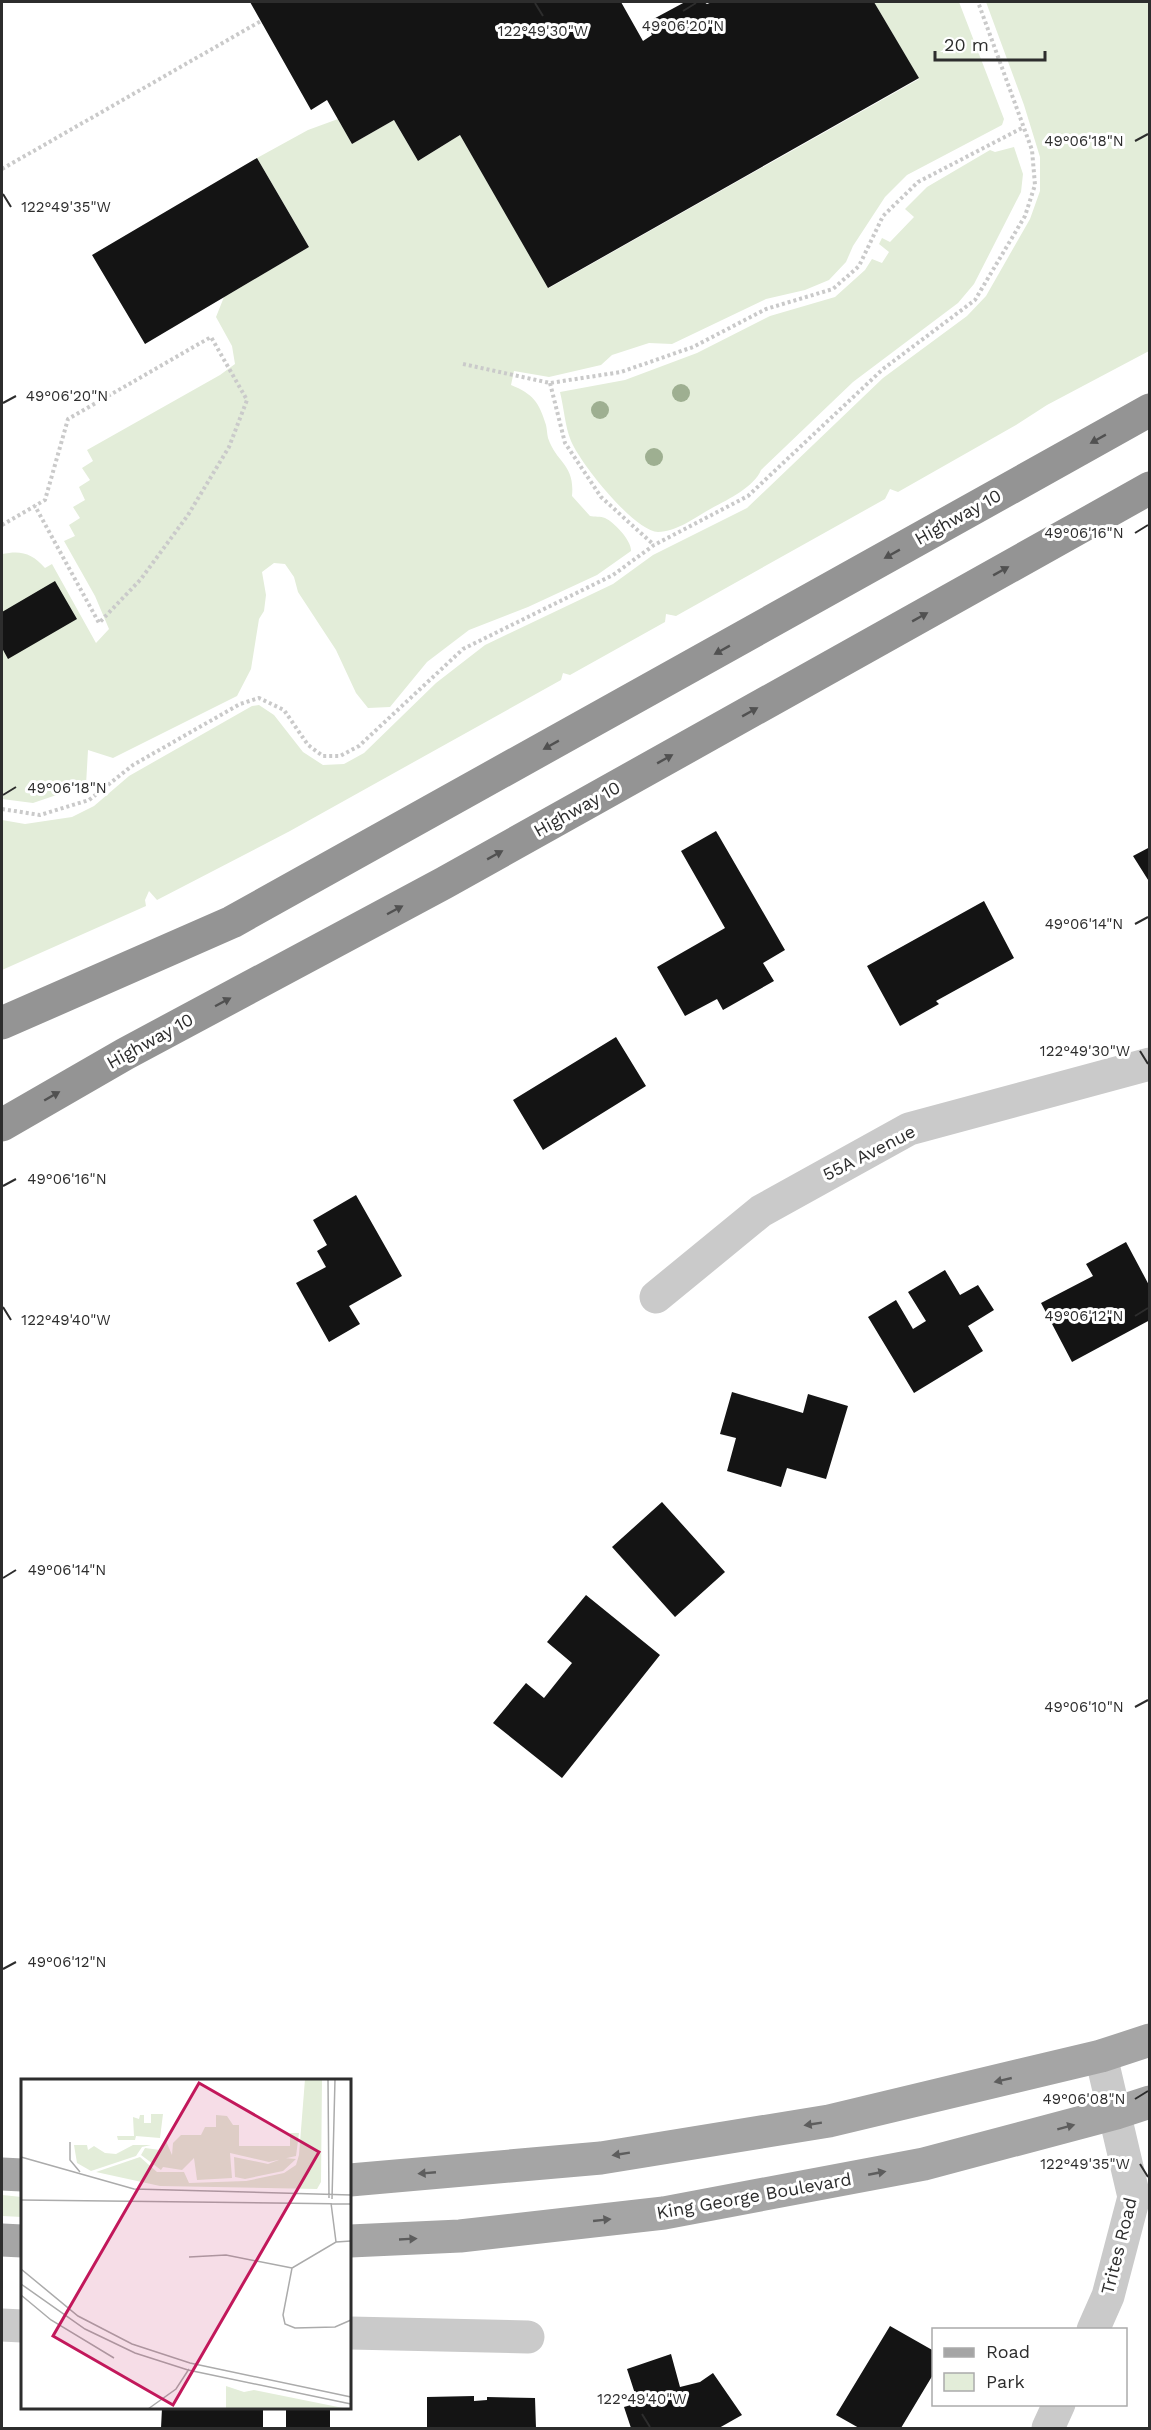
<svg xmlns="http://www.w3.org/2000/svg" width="1151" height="2430" font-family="'Work Sans',sans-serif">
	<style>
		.green { fill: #e3edd9 }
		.building { fill: #141414 }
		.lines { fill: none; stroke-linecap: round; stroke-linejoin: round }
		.path { stroke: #cacaca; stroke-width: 4; stroke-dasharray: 3 3; stroke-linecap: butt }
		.street { stroke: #cacaca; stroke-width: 33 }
		.primary { stroke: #a5a5a5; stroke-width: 33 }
		.highway { stroke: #949494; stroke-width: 33 }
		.tree { fill: #9eaf91 }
		.oneway { fill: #515151 }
		.oneway2 { fill: #5d5d5d }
		.ticks { fill: none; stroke: #2d2d2d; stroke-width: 2 }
		.labels { text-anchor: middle; stroke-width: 6; stroke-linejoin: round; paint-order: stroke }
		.street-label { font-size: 18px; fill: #2d2d2d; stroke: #fff }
		.inset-road { fill: none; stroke: #ababab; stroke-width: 1.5 }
		.view { fill: #c2185b; fill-opacity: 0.15; stroke: #c2185b; stroke-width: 3 }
		.inset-edge { fill: none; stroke: #2d2d2d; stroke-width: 3 }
		.ticks-label { font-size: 15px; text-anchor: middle; fill: #2d2d2d; stroke: #fff; stroke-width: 6; stroke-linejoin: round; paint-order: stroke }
	</style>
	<rect width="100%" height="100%" fill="#fff"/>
	<!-- green -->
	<path class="green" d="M 874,2 L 959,2 L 1004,119 L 1002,125 L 907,175 L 885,197 L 853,246 L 846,262 L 829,280 L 805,290 L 766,299 L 672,344 L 649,343 L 612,355 L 601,365 L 549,377 L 514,371 L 511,385 C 533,394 539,402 546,425 C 547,429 547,434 548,438 C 557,464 575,464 572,496 L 590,516 C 594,517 601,516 605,518 C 614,522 632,541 631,551 L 597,575 L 528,607 L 469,630 L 427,662 L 390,707 L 368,708 L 356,693 L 336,650 L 298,592 L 294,577 L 285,564 L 274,563 L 262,572 L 266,595 L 264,611 L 259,619 L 251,669 L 237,696 L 113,758 L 88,750 L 86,785 L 33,803 L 2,799 L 2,554 C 21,550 32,553 45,568 L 52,564 L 96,643 L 109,629 L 95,596 L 64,541 L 75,536 L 69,525 L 80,518 L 73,507 L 85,500 L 79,487 L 90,480 L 82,468 L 93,461 L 87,450 L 220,375 L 235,364 L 232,346 L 216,317 L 224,297 L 309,247 L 257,158 L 308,130 L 338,119 L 352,144 L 394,120 L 418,161 L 460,135 L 549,288 L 919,79 Z
		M 986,2 L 1149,2 L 1149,351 L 1047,405 L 1016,425 L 898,492 L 890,489 L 885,499 L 676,616 L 666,614 L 665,622 L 570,675 L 563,673 L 561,680 L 290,831 L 157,900 L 149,891 L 145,900 L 146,906 L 2,970 L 2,820 L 25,824 L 72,817 L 94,806 L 129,776 L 252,706 L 259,705 L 274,715 L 303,752 L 323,765 L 344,764 L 364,753 L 436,683 L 485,645 L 613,584 L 653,555 L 747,508 L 883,378 L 967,316 L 986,296 L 1030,219 L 1040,191 L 1040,157 L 1024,105 Z
		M 1014,147 L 1023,174 L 1021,192 L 974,284 L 958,303 L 853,382 L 761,470 C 754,487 729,499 712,508 C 696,517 676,532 658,532 C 634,531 580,463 571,441 C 565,427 564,408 560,392 L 625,380 L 697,353 L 770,316 L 835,297 L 865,270 L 872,259 L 882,263 L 889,252 L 879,244 L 882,238 L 890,242 L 914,217 L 905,209 L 927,187 L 990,150 L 995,152 Z
		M 2,2195 L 22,2197 L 22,2217 L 2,2216 Z"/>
	<!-- building -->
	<path class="building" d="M 250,2 L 621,2 L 643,41 L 652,35 L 646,23 L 685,2 L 704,2 L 707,4 L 712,2 L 874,2 L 919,78 L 548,288 L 460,135 L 418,161 L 394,120 L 352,144 L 327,100 L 311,110 Z
		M 257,158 L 309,247 L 145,344 L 92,255 Z
		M 55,581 L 77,619 L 8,659 L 2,648 L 2,612 Z
		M 716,831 L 785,950 L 763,963 L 774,981 L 723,1010 L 717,999 L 685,1016 L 657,967 L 725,928 L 681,851 Z
		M 1150,847 L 1150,883 L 1133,856 Z
		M 984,901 L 1014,958 L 936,1001 L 939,1004 L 900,1026 L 867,966 Z
		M 616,1037 L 646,1086 L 543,1150 L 513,1100 Z
		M 356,1195 L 402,1276 L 349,1306 L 360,1324 L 329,1342 L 296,1283 L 326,1267 L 317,1251 L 327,1245 L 313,1220 Z
		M 1126,1242 L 1150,1287 L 1150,1320 L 1072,1362 L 1041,1303 L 1093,1276 L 1086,1264 Z
		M 945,1270 L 960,1295 L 978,1285 L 994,1310 L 968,1326 L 983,1351 L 914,1393 L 868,1317 L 896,1300 L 913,1329 L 926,1321 L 908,1292 Z
		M 732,1392 L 803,1413 L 808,1394 L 848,1406 L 826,1479 L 787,1468 L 781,1487 L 727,1471 L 736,1438 L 720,1434 Z
		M 662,1502 L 725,1572 L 675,1617 L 612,1547 Z
		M 586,1595 L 660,1655 L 562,1778 L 493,1723 L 526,1683 L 544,1698 L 572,1663 L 547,1642 Z
		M 890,2326 L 934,2351 L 934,2373 L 901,2428 L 859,2428 L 836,2415 Z
		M 671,2354 L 680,2387 L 700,2382 L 713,2373 L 742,2415 L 719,2428 L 631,2428 L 624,2407 L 638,2403 L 627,2369 Z
		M 474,2396 L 474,2401 L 487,2400 L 487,2397 L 535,2398 L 536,2428 L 427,2428 L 427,2397 Z
		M 162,2408 L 263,2408 L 263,2428 L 161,2428 Z
		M 286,2408 L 330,2408 L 330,2428 L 286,2428 Z"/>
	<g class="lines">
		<!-- path -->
		<path class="path" d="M 2,169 L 261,21
			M 463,364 L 550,383 L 621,372 L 693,347 L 766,309 L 833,289 L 859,266 L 883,216 L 918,182 L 1024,127
			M 550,383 L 565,443 L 601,497 L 654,545
			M 2,525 L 45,500 L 68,419 L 211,337 L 247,400 L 229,447 L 188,515 L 141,579 L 99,623 L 35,506
			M 2,809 L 40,815 L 89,800 L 133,765 L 240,704 L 259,698 L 284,710 L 308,745 L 323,756 L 340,756 L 359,746 L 463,649 L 613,575 L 654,545 L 748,496 L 883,369 L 975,300 L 1025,216 L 1035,185 L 1032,150 L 978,2"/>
		<!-- street -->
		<path class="street" d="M 656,1297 L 761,1211 L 909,1129 L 1150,1064
			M 2,2325 L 22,2326
			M 1093,2330 L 1108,2296 L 1134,2197 L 1101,2056
			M 350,2333 L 528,2337
			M 1048,2428 L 1059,2404"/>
		<!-- primary -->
		<path class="primary" d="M 2,2174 L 22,2175
			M 350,2180 L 601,2158 L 829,2121 L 1101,2056 L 1150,2040
			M 2,2240 L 22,2241
			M 350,2241 L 460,2236 L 664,2213 L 924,2164 L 1116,2113 L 1150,2102"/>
		<!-- highway -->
		<path class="highway" d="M 2,1023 L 232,922 L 1150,410
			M 2,1125 L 125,1054 L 444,883 L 1150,488"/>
	</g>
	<!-- trees -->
	<g class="tree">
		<circle cx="681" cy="393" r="9"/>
		<circle cx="600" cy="410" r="9"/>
		<circle cx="654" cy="457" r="9"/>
	</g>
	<!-- one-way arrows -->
	<defs><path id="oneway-solid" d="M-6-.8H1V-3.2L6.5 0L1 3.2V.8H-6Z" transform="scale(1.5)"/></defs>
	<g class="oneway">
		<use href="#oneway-solid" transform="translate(1098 439) rotate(151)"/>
		<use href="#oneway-solid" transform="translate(892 554) rotate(151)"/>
		<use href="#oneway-solid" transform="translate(1001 571) rotate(-29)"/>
		<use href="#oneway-solid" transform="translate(920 617) rotate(-29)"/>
		<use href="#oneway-solid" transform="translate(722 650) rotate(151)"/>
		<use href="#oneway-solid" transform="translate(750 712) rotate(-29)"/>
		<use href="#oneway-solid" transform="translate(551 745) rotate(151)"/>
		<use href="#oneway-solid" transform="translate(665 759) rotate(-29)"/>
		<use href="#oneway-solid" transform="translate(495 855) rotate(-29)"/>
		<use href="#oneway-solid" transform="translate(395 910) rotate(-28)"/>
		<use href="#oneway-solid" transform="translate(223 1002) rotate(-28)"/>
		<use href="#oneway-solid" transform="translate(52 1096) rotate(-30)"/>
	</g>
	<g class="oneway2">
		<use href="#oneway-solid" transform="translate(1003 2080) rotate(167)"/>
		<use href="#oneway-solid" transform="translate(813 2124) rotate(171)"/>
		<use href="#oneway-solid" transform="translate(1066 2127) rotate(-15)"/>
		<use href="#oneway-solid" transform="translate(621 2154) rotate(171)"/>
		<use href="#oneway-solid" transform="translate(427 2173) rotate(175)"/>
		<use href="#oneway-solid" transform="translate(877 2173) rotate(-11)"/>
		<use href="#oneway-solid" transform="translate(602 2220) rotate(-6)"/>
		<use href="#oneway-solid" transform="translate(408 2239) rotate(-3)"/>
	</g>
	<!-- ticks -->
	<path class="ticks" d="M 535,3 L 543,16M 683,11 L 696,3M 1135,141 L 1148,134M 3,194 L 11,207M 3,403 L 16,396M 1135,533 L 1148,525M 3,795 L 16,787M 1135,924 L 1148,917M 1140,1051 L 1148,1064M 3,1186 L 16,1179M 3,1307 L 11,1320M 1135,1316 L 1148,1308M 3,1578 L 16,1570M 1135,1707 L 1148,1700M 3,1969 L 16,1962M 1135,2099 L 1148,2091M 1140,2164 L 1148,2177M 642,2414 L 650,2427"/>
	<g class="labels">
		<!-- street labels -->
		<g class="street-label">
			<text transform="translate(958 517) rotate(-29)" y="6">Highway 10</text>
			<text transform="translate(577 809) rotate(-29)" y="6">Highway 10</text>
			<text transform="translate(150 1041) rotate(-29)" y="6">Highway 10</text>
			<text transform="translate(869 1153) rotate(-27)" y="6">55A Avenue</text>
			<text transform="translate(754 2196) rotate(-10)" y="6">King George Boulevard</text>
			<text transform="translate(1119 2246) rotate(-76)" y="6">Trites Road</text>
		</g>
	</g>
	<!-- overview -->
	<g transform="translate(21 2079)">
		<rect width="330" height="330" fill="#fff"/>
		<path d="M 284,0 L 301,1 L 300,103 L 296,110 L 139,107 L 75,93 L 119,78 L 136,93 L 163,93 L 168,104 L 225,102 L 263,94 L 275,86 L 278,76 ZM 130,35 L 142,35 L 139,59 L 115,57 L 114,61 L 97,61 L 96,57 L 113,57 L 112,38 L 118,40 L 119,36 L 123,36 L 123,44 L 130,44 ZM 195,36 L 206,37 L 212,46 L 218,46 L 218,67 L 269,67 L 269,54 L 278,54 L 275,77 L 248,83 L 209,74 L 211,99 L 176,101 L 173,79 L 161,91 L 142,88 L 140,91 L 120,76 L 124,69 L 139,71 L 145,62 L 151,76 L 152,64 L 160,56 L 180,56 L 184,48 L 195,48 ZM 53,66 L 66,66 L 67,71 L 73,67 L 84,74 L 95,75 L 112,66 L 130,66 L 121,68 L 115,77 L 70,92 L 56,84 ZM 213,78 L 247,85 L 263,79 L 275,80 L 262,92 L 224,100 L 214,98 ZM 205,307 L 223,313 L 233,311 L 327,330 L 205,330 Z" fill="#e3edd9"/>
		<path class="inset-road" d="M 307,0 L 308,119M 49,63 L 49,81 L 59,93M 0,78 L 113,110 L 330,116M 311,120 L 314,0M 0,121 L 330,125M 310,124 L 315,163M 330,162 L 315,163 L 271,189 L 262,236 L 264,245 L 274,249 L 314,248 L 330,241M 168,178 L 205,176 L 271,189M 0,190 L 57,237 L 111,265 L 169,284 L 330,318M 0,205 L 64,250 L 114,274 L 167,291 L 330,325M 0,216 L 30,241 L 93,279M 127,330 L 155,310 L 168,290"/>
		<path class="view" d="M 178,4 L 298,73 L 152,326 L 32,257 Z"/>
		<rect width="330" height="330" class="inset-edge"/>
	</g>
	<g class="ticks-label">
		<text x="683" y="31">49°06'20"N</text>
		<text x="543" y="36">122°49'30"W</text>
		<text x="1084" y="146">49°06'18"N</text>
		<text x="66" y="212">122°49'35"W</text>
		<text x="67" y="401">49°06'20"N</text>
		<text x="1084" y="538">49°06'16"N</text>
		<text x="67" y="793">49°06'18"N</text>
		<text x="1084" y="929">49°06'14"N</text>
		<text x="1085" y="1056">122°49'30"W</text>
		<text x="67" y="1184">49°06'16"N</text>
		<text x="1084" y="1321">49°06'12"N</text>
		<text x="66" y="1325">122°49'40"W</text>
		<text x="67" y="1575">49°06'14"N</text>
		<text x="1084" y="1712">49°06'10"N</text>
		<text x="67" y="1967">49°06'12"N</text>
		<text x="1084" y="2104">49°06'08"N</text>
		<text x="1085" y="2169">122°49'35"W</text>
		<text x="642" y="2404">122°49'40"W</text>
	</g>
	<!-- border -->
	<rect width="1151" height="2430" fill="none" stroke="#2d2d2d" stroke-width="6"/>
	<!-- legend -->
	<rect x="932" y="2328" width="195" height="78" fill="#ffffff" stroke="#ababab" stroke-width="1.5"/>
	<rect x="944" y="2348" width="30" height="9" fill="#a5a5a5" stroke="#ababab" stroke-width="1.5"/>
	<text x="986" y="2358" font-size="18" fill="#2d2d2d">Road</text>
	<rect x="944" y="2373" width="30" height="18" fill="#e3edd9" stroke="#ababab" stroke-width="1.5"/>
	<text x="986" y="2388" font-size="18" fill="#2d2d2d">Park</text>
	<!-- scale -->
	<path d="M935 51v9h110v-9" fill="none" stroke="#2d2d2d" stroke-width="3"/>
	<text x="944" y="51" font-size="18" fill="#2d2d2d" stroke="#ffffff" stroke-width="4.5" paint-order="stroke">20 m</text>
</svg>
